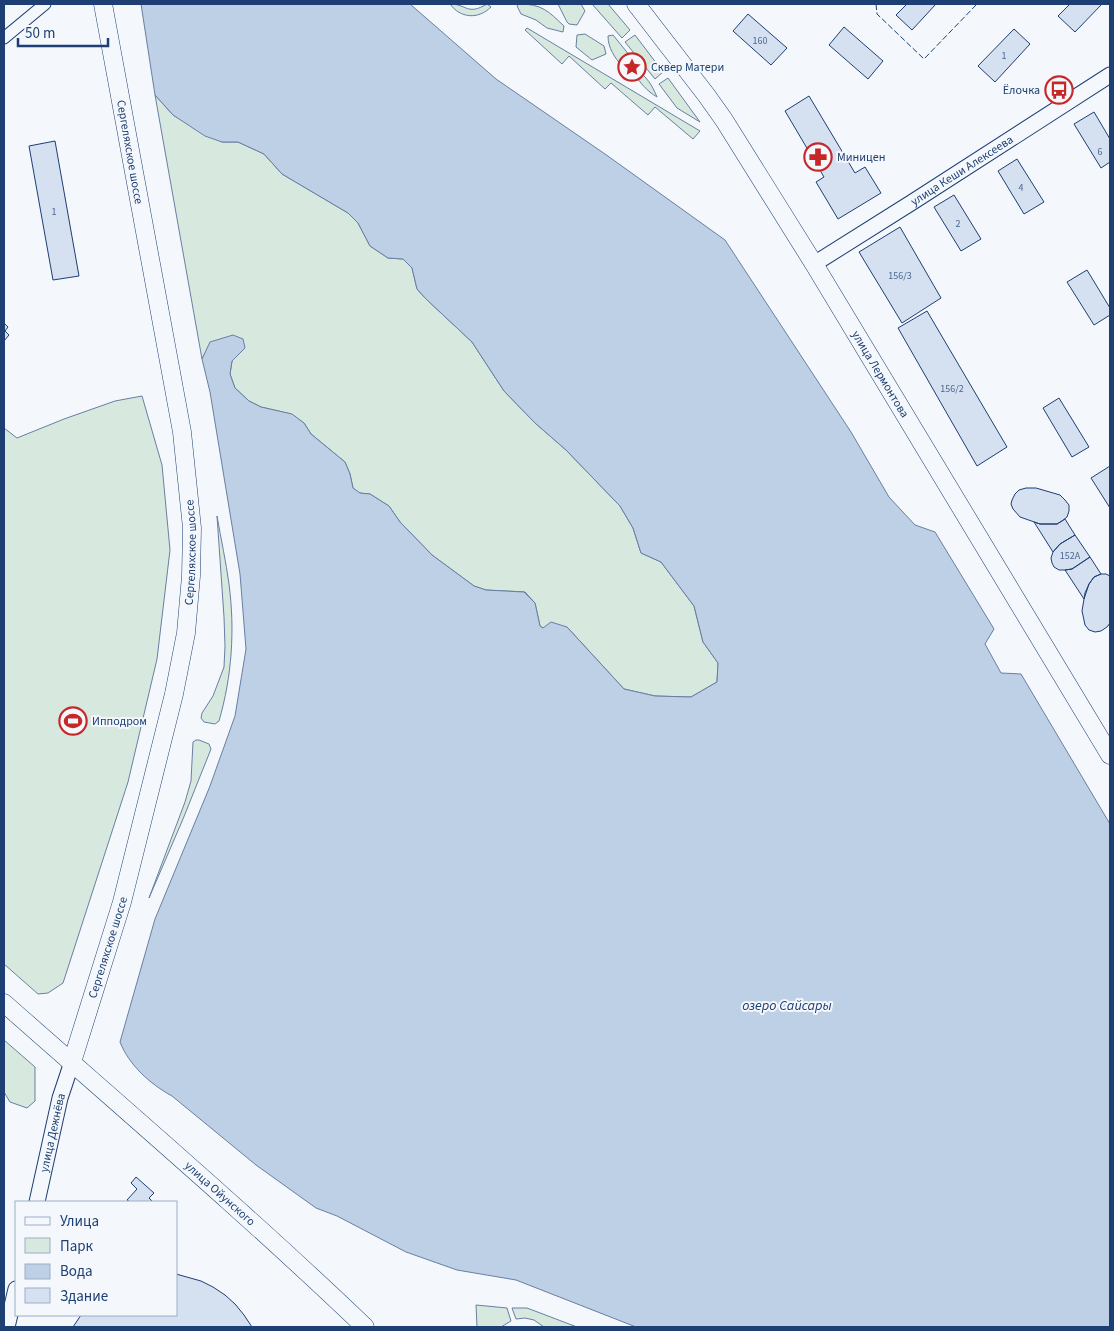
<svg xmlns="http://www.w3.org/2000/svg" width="1114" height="1331" font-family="'Source Sans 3',sans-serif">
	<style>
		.green { fill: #d7e8df; stroke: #687fa3 }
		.water { fill: #bed0e5; stroke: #687fa3 }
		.building { fill: #d5e0f0; stroke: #1d3f73 }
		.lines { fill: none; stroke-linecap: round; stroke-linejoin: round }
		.minor-casing { stroke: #1d3f73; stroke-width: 13 }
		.secondary-casing { stroke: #1d3f73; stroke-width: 17 }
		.primary-casing { stroke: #1d3f73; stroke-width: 19 }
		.minor { stroke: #f4f7fb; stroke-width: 11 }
		.secondary { stroke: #f4f7fb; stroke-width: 15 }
		.primary { stroke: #f4f7fb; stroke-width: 18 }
		.fence { stroke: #1d3f73; stroke-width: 1; stroke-dasharray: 6 2.5; stroke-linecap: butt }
		.labels { text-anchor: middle; stroke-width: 4; stroke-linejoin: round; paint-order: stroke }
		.number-label { font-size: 10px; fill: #4b6792 }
		.poi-label { font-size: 12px; fill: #1d3f73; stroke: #f4f7fb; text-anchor: start }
		.street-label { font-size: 12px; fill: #1d3f73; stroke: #f4f7fb }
		.water-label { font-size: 14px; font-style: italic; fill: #1d3f73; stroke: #f4f7fb }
	</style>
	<rect width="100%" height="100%" fill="#f4f7fb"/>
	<!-- green -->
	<path class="green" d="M 450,4 C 467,4 467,16 487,4 L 491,7 C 478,20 460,18 450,4 Z
		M 519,4 C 542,4 548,11 564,26 L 563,32 L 547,28 L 536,20 L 521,14 L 517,6 Z
		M 558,4 L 581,4 L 585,11 L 577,25 L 569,24 L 567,22 Z
		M 592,4 L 608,4 L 630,30 L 622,38 Z
		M 527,28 L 700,131 L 693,139 L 655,107 L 648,115 L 611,83 L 605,89 L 569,56 L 562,64 L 525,30 Z
		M 585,34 L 604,46 L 606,54 L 592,60 L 576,47 L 577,35 Z
		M 613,35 L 630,56 L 629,64 L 622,66 C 615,58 608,48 608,36 Z
		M 635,35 L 663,72 L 655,79 L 625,42 Z
		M 636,69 C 647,77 652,85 657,97 C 647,91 640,83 634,73 Z
		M 668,78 L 700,122 L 677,108 L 659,84 Z
		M 155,95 L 173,115 L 222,142 L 238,142 L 264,154 L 282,174 L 348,213 L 358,223 L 370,246 L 388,258 L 403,259 L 412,268 L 417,289 L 426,299 L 472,342 L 504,391 L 535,423 L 566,450 L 620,506 L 633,528 L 641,553 L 661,562 L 694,606 L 703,642 L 718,663 L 717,682 L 691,697 L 655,696 L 624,689 L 567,627 L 543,628 L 540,626 L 535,603 L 525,592 L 486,590 L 474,586 L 432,555 L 400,522 L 389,506 L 370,494 L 359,493 L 353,488 L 350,474 L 345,462 L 311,434 L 304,423 L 291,414 L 261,407 L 249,401 L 235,388 L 230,374 L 232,361 L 245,348 L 211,342 L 202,359 Z
		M 142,396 L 162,465 L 170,550 L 157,659 L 128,782 L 63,983 L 48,993 L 38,994 L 4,964 L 4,428 L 17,438 L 64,419 L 115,401 Z
		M 217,516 C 221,539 226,562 229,584 C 235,630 232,676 219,721 L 215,724 L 204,722 L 201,718 L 202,713 L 213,696 L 224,667 L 225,646 L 224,617 Z
		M 196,740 L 199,740 L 209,744 L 211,749 L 183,819 L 149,898 L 185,802 L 191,781 L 193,742 Z
		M 4,1040 L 35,1067 L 35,1101 L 27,1108 L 10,1102 L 4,1092 Z
		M 476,1305 L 507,1308 L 511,1321 L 501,1327 L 477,1327 Z
		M 512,1308 L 527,1308 L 577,1327 L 544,1327 L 534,1320 L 525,1318 L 516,1319 Z"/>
	<!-- water -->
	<path class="water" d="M 141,4 L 410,4 L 496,79 L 605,154 L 725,240 L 851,432 L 889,497 L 915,525 L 935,532 L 994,629 L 985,644 L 1001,673 L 1021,674 L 1110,824 L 1110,1327 L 636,1327 L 516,1280 L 457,1270 L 406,1252 L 337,1216 L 316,1208 L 256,1165 L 172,1096 C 150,1084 129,1065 120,1042 L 155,919 L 210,786 L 235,716 L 246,649 L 240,574 L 210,392 L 202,359 L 210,342 L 233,335 L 243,339 L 245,348 L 232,361 L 230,374 L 235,388 L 249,401 L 261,407 L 292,414 L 304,423 L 311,434 L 345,462 L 350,474 L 353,488 L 360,493 L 370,494 L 389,506 L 400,522 L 432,555 L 474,586 L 486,590 L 524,592 L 535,603 L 540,626 L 543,628 L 551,622 L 567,627 L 624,689 L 655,696 L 691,697 L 717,682 L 718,663 L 703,642 L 694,606 L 661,562 L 641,553 L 633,528 L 620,506 L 566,450 L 535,423 L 504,391 L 472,342 L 426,299 L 417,289 L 412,268 L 403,259 L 388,258 L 370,246 L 358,223 L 348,213 L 282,174 L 264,154 L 238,142 L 222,142 L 205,136 L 173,115 L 155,95 Z"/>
	<!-- building -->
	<path class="building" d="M 907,4 L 936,4 L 912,30 L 896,15 Z
		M 1070,4 L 1102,4 L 1075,32 L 1058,16 Z
		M 748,14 L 787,48 L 771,65 L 733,31 Z
		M 844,27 L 883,61 L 868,79 L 829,45 Z
		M 1014,29 L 1030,44 L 995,82 L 978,66 Z
		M 809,96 L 855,173 L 865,167 L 881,193 L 838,219 L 816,182 L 824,177 L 785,111 Z
		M 1094,112 L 1110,139 L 1110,162 L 1101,168 L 1074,124 Z
		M 55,141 L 79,276 L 53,280 L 29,146 Z
		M 1017,159 L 1044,202 L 1024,214 L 998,171 Z
		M 954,195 L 981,239 L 961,251 L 934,207 Z
		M 900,227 L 941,298 L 902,323 L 859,252 Z
		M 1087,270 L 1110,308 L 1110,315 L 1094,325 L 1067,282 Z
		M 927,311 L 1007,447 L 977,466 L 898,328 Z
		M 4,323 L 8,327 L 5,331 L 9,335 L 4,341 Z
		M 1059,398 L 1089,447 L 1072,457 L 1043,408 Z
		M 1110,466 L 1110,508 L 1091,478 Z
		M 1026,488 L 1036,488 L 1060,495 L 1065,500 L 1069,505 L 1069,511 L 1067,517 L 1062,521 L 1057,524 L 1040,524 L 1020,517 L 1013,509 L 1011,504 L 1012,500 L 1015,494 L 1019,490 Z
		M 1065,519 L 1075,535 L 1060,544 L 1053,552 L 1034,522 L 1040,524 L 1057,524 Z
		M 1075,535 L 1090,557 L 1072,569 L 1065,570 L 1059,570 L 1054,567 L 1052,563 L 1051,558 L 1053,552 L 1060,544 Z
		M 1090,557 L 1101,574 L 1094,577 L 1089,584 L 1084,599 L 1065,570 L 1072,569 Z
		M 1101,574 L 1106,574 L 1110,576 L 1110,623 L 1107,627 L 1101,631 L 1095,632 L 1089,630 L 1085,625 L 1082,611 L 1085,593 L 1089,584 L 1094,577 Z
		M 136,1177 L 154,1193 L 149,1198 L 153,1202 L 130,1202 L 127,1200 L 137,1189 L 131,1183 Z
		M 176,1274 L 201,1281 L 213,1287 L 225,1295 L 235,1304 L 244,1315 L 252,1327 L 73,1327 L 81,1315 L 176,1315 Z"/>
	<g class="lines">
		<!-- minor casing -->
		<g class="minor-casing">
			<path id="minor" d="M 4,38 L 45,4"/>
		</g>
		<!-- secondary casing -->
		<g class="secondary-casing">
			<g id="secondary">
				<path id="s1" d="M 814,264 L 911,203 L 1110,75"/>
				<path id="s2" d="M 37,1202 L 60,1098 L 72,1062"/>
				<path d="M 7,1327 L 16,1289"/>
			</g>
		</g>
		<!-- primary casing -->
		<g class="primary-casing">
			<g id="primary">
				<path id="s3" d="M 636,4 L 707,96 L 724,120 L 814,264 L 1110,755"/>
				<path id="s4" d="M 4,1003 C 125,1110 248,1215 365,1327"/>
				<path id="s5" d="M 72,1062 L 122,902 L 174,694 L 186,633 L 191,576 L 192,528 L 182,432 L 103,4"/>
			</g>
		</g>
		<!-- minor -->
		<use href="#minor" class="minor"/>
		<!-- secondary -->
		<use href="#secondary" class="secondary"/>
		<!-- primary -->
		<use href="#primary" class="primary"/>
		<!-- fence -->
		<path class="fence" d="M 876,4 L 877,14 L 924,59 L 977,4"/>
	</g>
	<!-- icons -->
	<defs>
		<g id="sight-ring" transform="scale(1.4375)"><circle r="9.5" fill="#f4f7fb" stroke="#c62828" stroke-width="1.5"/><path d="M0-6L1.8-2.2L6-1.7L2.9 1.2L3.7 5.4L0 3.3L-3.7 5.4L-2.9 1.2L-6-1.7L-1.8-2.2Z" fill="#c62828"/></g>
		<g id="bus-ring" transform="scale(1.4375)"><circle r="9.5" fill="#f4f7fb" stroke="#c62828" stroke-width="1.5"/><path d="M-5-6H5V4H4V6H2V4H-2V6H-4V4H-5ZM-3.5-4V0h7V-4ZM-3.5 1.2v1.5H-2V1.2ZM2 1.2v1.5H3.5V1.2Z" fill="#c62828"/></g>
		<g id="pharmacy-ring" transform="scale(1.4375)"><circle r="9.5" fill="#f4f7fb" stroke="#c62828" stroke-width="1.5"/><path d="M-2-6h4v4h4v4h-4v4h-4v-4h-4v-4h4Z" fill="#c62828"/></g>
		<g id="stadium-ring" transform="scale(1.4375)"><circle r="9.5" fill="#f4f7fb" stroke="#c62828" stroke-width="1.5"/><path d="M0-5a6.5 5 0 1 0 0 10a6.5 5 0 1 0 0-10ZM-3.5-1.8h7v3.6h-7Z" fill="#c62828"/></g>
	</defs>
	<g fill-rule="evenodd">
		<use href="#sight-ring" x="632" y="67"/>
		<use href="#bus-ring" x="1059" y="90"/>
		<use href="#pharmacy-ring" x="818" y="157"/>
		<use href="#stadium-ring" x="73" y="721"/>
	</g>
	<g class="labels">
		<!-- number labels -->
		<g class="number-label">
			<text x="760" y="44">160</text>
			<text x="1004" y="59">1</text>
			<text x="1100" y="155">6</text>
			<text x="1021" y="191">4</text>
			<text x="54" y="215">1</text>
			<text x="958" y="227">2</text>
			<text x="900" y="279">156/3</text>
			<text x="952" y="392">156/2</text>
			<text x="1070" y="559">152А</text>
		</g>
		<!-- poi labels -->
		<g class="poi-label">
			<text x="651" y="71">Сквер Матери</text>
			<text x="1040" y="94" text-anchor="end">Ёлочка</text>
			<text x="837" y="161">Миницен</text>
			<text x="92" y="725">Ипподром</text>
		</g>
		<!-- street labels -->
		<g class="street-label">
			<text transform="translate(130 152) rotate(80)" y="4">Сергеляхское шоссе</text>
			<text dy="4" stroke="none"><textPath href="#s1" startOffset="175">улица Кеши Алексеева</textPath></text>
			<text dy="4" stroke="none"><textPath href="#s3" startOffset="444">улица Лермонтова</textPath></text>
			<text dy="4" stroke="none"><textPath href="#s5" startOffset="525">Сергеляхское шоссе</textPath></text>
			<text dy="4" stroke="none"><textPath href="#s5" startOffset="120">Сергеляхское шоссе</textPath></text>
			<text dy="4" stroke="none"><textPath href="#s2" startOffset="71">улица Дежнёва</textPath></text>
			<text dy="4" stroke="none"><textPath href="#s4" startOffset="288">улица Ойунского</textPath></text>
		</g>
		<!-- water labels -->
		<g class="water-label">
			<text x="787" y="1010">озеро Сайсары</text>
		</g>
	</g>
	<!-- border -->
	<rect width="1114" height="1331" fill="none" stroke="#1d3f73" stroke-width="10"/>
	<!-- legend -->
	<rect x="15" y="1201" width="162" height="115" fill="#f4f7fb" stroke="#9eadc5"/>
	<rect x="25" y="1217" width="25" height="8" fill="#f4f7fb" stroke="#9eadc5"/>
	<text x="60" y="1226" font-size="15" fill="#1d3f73">Улица</text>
	<rect x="25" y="1238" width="25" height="15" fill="#d7e8df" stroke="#9eadc5"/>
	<text x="60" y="1251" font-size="15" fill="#1d3f73">Парк</text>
	<rect x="25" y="1264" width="25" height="15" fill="#bed0e5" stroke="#9eadc5"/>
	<text x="60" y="1276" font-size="15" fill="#1d3f73">Вода</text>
	<rect x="25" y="1288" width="25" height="15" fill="#d5e0f0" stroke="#9eadc5"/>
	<text x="60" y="1301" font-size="15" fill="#1d3f73">Здание</text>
	<!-- scale -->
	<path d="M18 38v8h90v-8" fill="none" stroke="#1d3f73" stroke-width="2.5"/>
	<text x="25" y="38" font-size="15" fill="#1d3f73" stroke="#f4f7fb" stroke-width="4" paint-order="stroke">50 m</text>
</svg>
